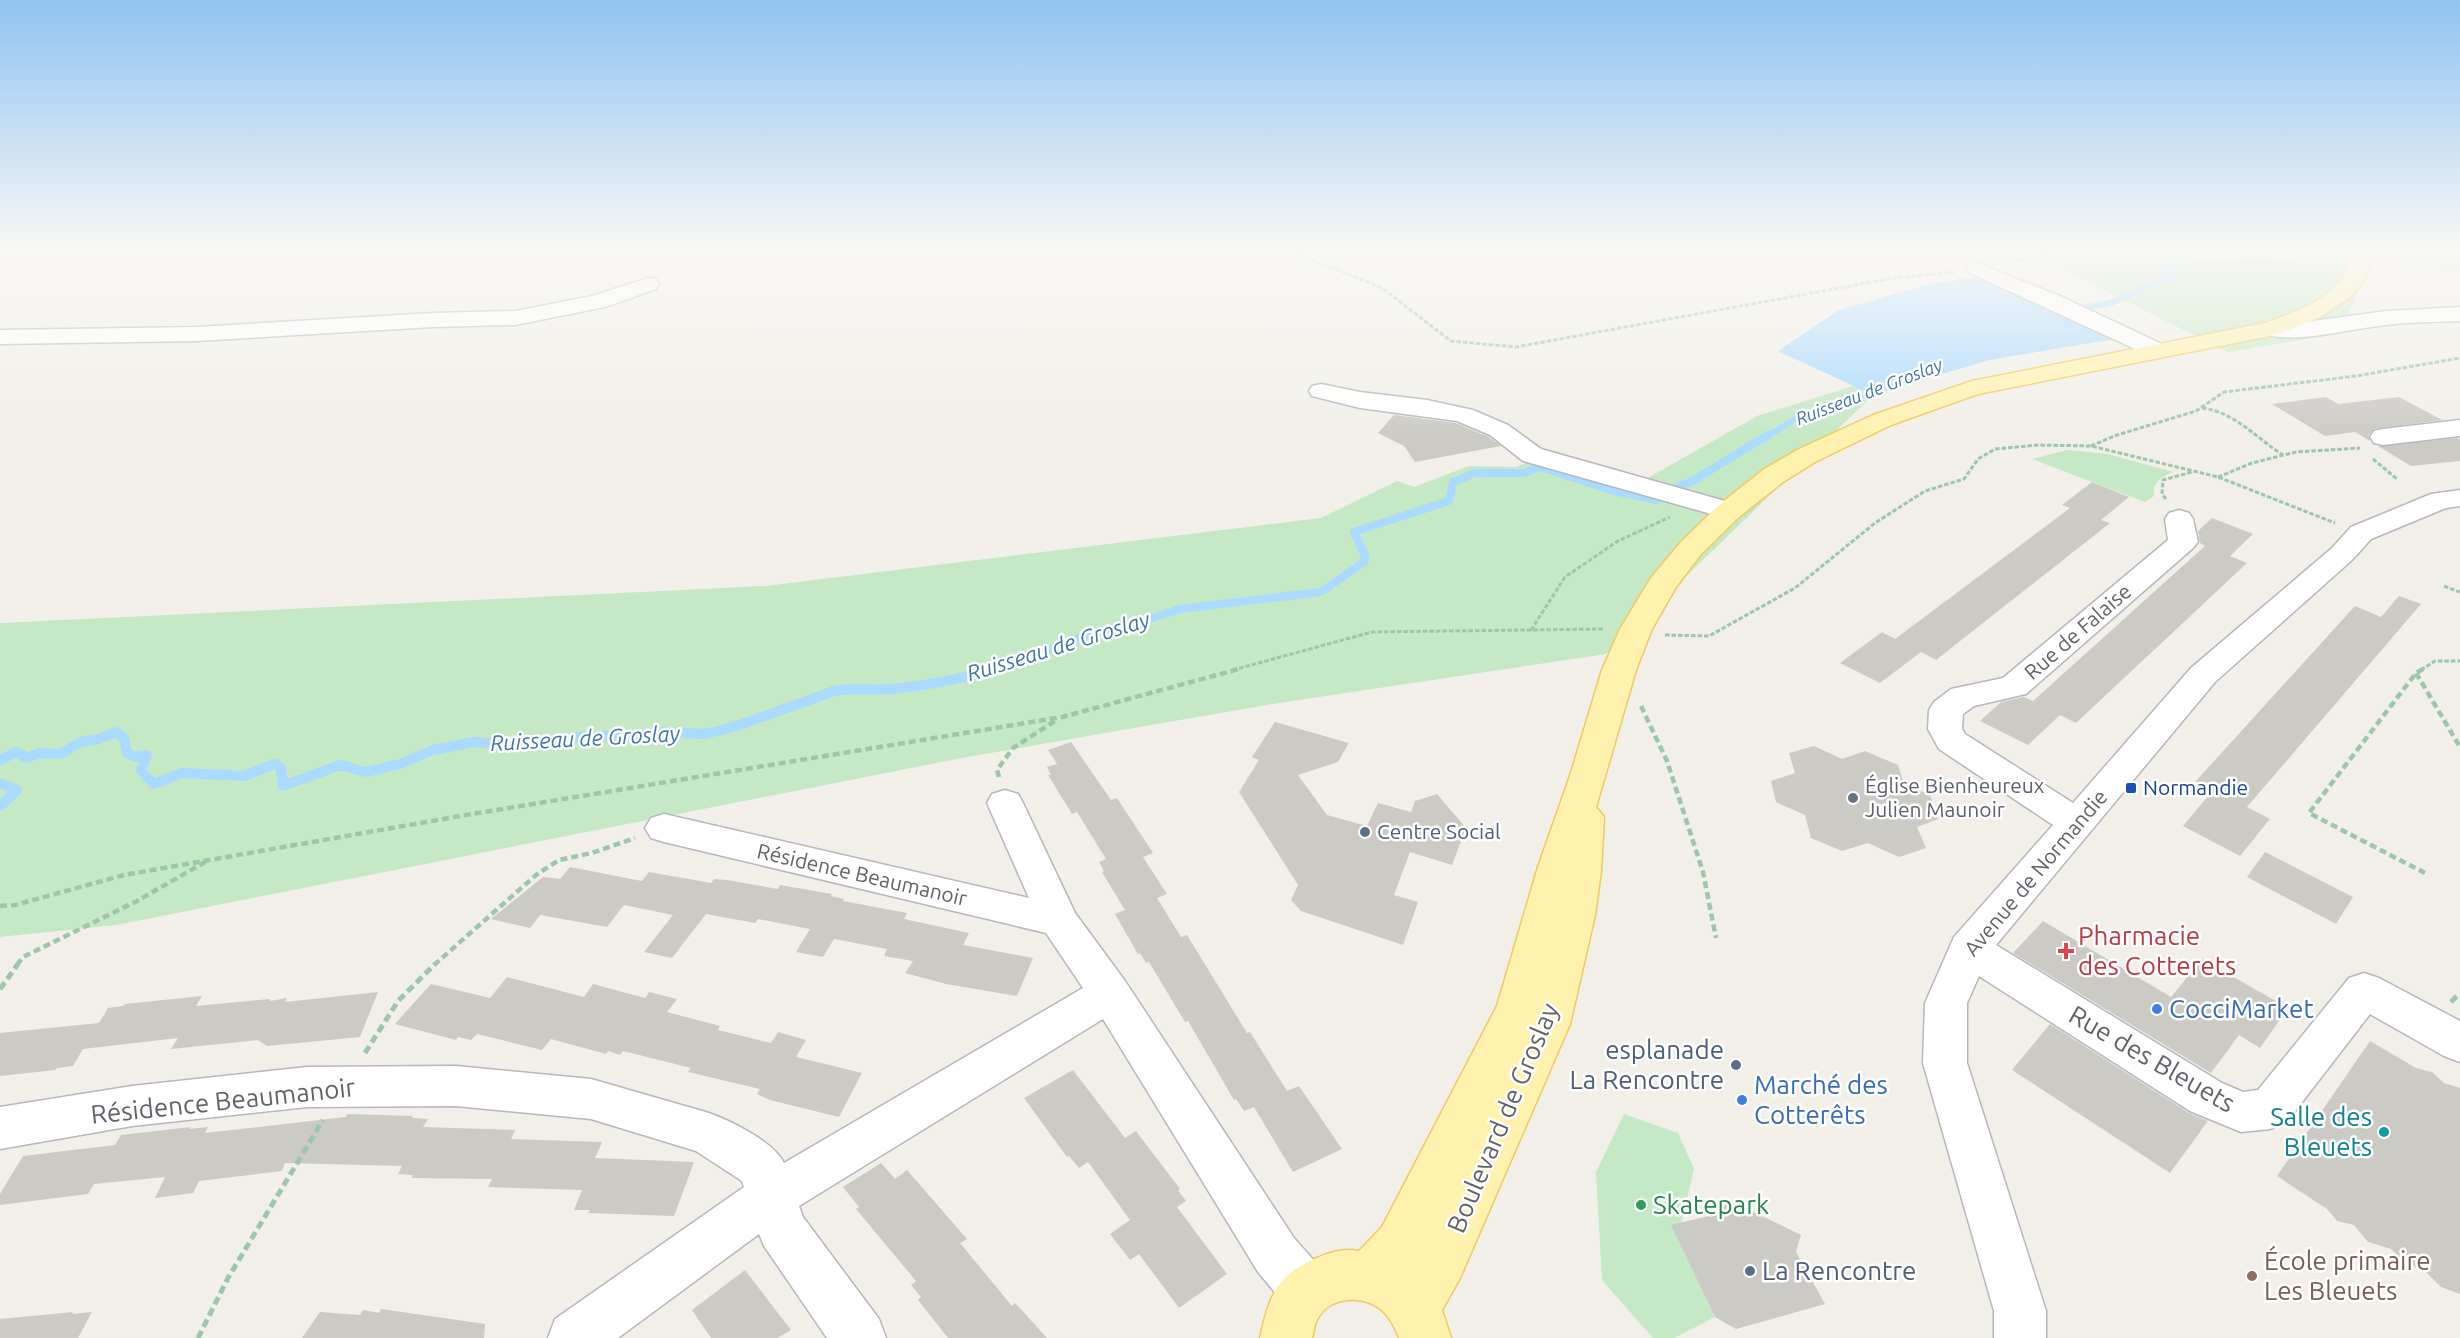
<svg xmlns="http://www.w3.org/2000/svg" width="2460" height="1338" font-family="Ubuntu,sans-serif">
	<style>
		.green { fill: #c5e8c5 }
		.water { fill: #aadaff }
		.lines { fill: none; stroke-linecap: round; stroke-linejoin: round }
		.stream-far2 { stroke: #aadaff; stroke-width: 6 }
		.stream-far1 { stroke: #aadaff; stroke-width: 8 }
		.stream { stroke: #aadaff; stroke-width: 10 }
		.building { fill: #cccac5 }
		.minor-casing { stroke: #b5b8bc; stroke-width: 3 }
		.major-casing { stroke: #f2c960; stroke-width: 3 }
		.path-far2 { stroke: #9cc7a9; stroke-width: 3; stroke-dasharray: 4.5 2; stroke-linecap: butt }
		.path-far1 { stroke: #9cc7a9; stroke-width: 4.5; stroke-dasharray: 7 4; stroke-linecap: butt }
		.path { stroke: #9cc7a9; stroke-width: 5; stroke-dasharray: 8 4.5; stroke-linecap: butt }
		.minor { fill: #fff; fill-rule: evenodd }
		.major { fill: #fff2af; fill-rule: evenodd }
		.transit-dot { fill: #1a4fb4; stroke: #fff; stroke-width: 2 }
		.worship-dot { fill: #6b7280; stroke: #fff; stroke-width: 2 }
		.service-dot { fill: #5c6f8a; stroke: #fff; stroke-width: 2 }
		.health-dot { fill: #e0444e; stroke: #fff; stroke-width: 2 }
		.shop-dot { fill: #3f7fe0; stroke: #fff; stroke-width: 2 }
		.culture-dot { fill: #0f9aa8; stroke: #fff; stroke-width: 2 }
		.leisure-dot { fill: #2e9e5b; stroke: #fff; stroke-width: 2 }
		.education-dot { fill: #8d6e63; stroke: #fff; stroke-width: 2 }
		.labels { text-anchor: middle; stroke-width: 5; stroke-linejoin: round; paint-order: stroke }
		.far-water-label { font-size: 18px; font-style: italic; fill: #4174aa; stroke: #fff }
		.street-label { font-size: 21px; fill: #5f6368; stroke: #fff }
		.worship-label { font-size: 21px; fill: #5b616d; stroke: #fff; text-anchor: start }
		.transit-label { font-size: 21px; fill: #164399; stroke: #fff; text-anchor: start }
		.service-label { font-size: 21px; fill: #4e5e75; stroke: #fff; text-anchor: start }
		.water-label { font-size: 22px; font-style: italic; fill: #4174aa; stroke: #fff }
		.near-health-label { font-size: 26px; fill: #be3a42; stroke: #fff; text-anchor: start }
		.near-shop-label { font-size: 26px; fill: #366cbe; stroke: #fff; text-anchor: start }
		.near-service-label { font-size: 26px; fill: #4e5e75; stroke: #fff; text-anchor: end }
		.near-street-label { font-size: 26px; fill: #5f6368; stroke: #fff }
		.near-culture-label { font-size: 26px; fill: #0d838f; stroke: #fff; text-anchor: end }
		.near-leisure-label { font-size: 26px; fill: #27864d; stroke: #fff; text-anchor: start }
		.near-education-label { font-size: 26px; fill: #785e54; stroke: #fff; text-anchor: start }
	</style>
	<rect width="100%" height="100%" fill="#f1efe8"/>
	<!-- green -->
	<path class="green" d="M 1965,252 L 2015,252 L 1977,277 Z
		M 2027,252 L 2293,252 L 2323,257 L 2351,252 L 2372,252 L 2342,333 L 2228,352 Z
		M 2388,252 L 2460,252 L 2460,273 L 2442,270 Z
		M 1853,386 L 1873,395 L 1606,654 L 1272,704 L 967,757 L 116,925 L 0,937 L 0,623 L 766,586 L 1321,518 L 1397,481 L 1414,487 L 1469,466 L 1516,467 L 1553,452 L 1646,479 L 1757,416 Z
		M 2068,450 L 2108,454 L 2173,472 C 2160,478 2152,482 2154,496 L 2145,502 L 2032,459 Z
		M 1624,1114 L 1678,1133 L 1694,1169 L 1678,1238 L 1715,1317 L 1674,1338 L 1653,1338 L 1602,1280 L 1596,1172 Z"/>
	<!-- water -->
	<path class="water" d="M 1977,277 L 2001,282 L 2121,338 L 1989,360 L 1873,395 L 1778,351 L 1839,310 L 1929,284 Z"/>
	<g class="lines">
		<!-- stream-far2 -->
		<path class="stream-far2" d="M 2080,308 C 2091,306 2107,306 2118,300 C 2135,292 2156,281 2175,278 L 2162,269 L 2166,268 L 2249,261 L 2297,264
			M 1766,437 L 1800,416 L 1881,389"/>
		<!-- stream-far1 -->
		<path class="stream-far1" d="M 1678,486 L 1691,482 L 1768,435
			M 992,670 L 1017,663 L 1094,632 L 1137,623 L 1180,609 L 1321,592 L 1364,562 L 1365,556 L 1354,532 L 1449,501 L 1453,482 L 1475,473 L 1524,473 L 1540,467 L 1614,491 L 1657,500"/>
		<!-- stream -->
		<path class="stream" d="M 0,760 L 16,752 L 27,758 L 39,753 L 60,754 L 81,742 L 99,739 L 116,732 L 124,738 L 127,753 L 136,757 L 147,755 L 141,771 L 154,784 L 182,773 L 244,776 L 275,764 L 281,768 L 283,786 L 340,765 L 366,772 L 400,764 L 433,750 L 474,742 L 501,745 L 591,736 L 634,736 L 665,732 L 705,734 L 737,726 L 834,691 C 853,687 871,691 890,689 C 926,686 963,678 997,669
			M 0,783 L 17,790 L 0,806"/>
	</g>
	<!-- building -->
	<path class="building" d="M 2326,397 L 2338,404 L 2399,397 L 2442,420 L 2374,429 L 2368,436 L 2370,441 L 2355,432 L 2325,436 L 2272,404 Z
		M 1394,415 L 1456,423 L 1489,437 L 1501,446 L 1415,462 L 1404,446 L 1378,433 Z
		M 2458,438 L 2460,440 L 2460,461 L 2411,466 L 2378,446 Z
		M 2092,482 L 2129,497 L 2101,520 L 2110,523 L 1936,660 L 1921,652 L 1880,683 L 1840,663 L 1882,632 L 1895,639 L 2070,508 L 2062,505 Z
		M 2212,518 L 2253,534 L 2230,556 L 2247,563 L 2076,723 L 2060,715 L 2028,745 L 1980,721 L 2001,702 L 2024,697 L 2033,701 L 2205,546 L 2200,543 L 2198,531 Z
		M 2399,596 L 2421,604 L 2247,807 L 2270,819 L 2240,856 L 2183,826 L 2213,790 L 2196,781 L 2355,606 L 2381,617 Z
		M 1275,722 L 1349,743 L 1338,762 L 1298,775 L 1327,815 L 1367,826 L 1378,803 L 1411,812 L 1415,801 L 1437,794 L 1466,828 L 1452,865 L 1410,852 L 1394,895 L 1418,902 L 1403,945 L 1301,911 L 1291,900 L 1298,885 L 1239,792 L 1259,760 L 1252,757 Z
		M 1071,742 L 1111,800 L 1117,798 L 1153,853 L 1143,857 L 1167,894 L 1157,898 L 1181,937 L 1187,935 L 1247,1033 L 1250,1032 L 1287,1091 L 1299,1086 L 1342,1149 L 1293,1172 L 1254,1107 L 1244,1111 L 1236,1099 L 1234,1100 L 1188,1021 L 1185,1022 L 1149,962 L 1146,963 L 1140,953 L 1138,954 L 1115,914 L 1125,910 L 1102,872 L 1104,871 L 1099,862 L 1106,859 L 1077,812 L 1072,814 L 1048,775 L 1051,775 L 1047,767 L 1057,764 L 1048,750 Z
		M 1814,746 L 1842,759 L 1865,751 L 1898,765 L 1904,784 L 1930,795 L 1938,819 L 1917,827 L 1926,848 L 1899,857 L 1868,843 L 1842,851 L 1811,838 L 1805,815 L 1776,802 L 1771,781 L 1795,773 L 1789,753 Z
		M 2265,852 L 2353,897 L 2336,924 L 2247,877 Z
		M 570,867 L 642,881 L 649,872 L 711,883 L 714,879 L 727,880 L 778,889 L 780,885 L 832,894 L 831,896 L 844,899 L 843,901 L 907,913 L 904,919 L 969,933 L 963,945 L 1033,958 L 1017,996 L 946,984 L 905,973 L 913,961 L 884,956 L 887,949 L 834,939 L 823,957 L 796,952 L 810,929 L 758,919 L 755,923 L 706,914 L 672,958 L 644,952 L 673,915 L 624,905 L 607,927 L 540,915 L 530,928 L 491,919 L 543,877 L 560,879 Z
		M 2043,921 L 2171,997 L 2202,959 L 2288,1008 L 2260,1048 L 2239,1035 L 2211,1073 L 2013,953 Z
		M 507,977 L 584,997 L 593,984 L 645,998 L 649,992 L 677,999 L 667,1012 L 720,1026 L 718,1030 L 771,1043 L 778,1032 L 806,1040 L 796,1057 L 862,1073 L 839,1117 L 770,1100 L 757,1094 L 760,1089 L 688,1072 L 691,1068 L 623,1051 L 620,1055 L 608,1051 L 606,1054 L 551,1039 L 542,1050 L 477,1034 L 471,1040 L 458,1037 L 456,1040 L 395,1024 L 431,984 L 490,998 Z
		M 378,992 L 360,1037 L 267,1046 L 258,1040 L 171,1049 L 178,1038 L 83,1049 L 73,1066 L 57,1068 L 55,1070 L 0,1076 L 0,1033 L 99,1023 L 108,1008 L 123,1006 L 125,1004 L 202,996 L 196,1006 L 270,999 L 270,1001 L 287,998 L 285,1002 Z
		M 2050,1024 L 2189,1113 L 2208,1121 L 2170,1173 L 2012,1070 Z
		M 2370,1041 L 2416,1068 L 2432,1072 L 2444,1083 L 2460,1088 L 2460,1294 L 2441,1287 L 2424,1270 L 2405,1263 L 2391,1249 L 2368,1242 L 2354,1225 L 2337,1221 L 2327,1209 L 2277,1176 Z
		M 1073,1070 L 1125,1138 L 1136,1131 L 1180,1189 L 1178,1190 L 1186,1201 L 1177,1207 L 1227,1274 L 1179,1308 L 1139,1254 L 1130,1260 L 1110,1234 L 1130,1220 L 1088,1162 L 1079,1168 L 1069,1156 L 1067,1157 L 1024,1098 Z
		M 347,1114 L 413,1116 L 412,1118 L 428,1119 L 423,1127 L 515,1130 L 511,1139 L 602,1142 L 595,1158 L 694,1162 L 674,1216 L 588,1213 L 590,1210 L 574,1210 L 582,1190 L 488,1187 L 492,1179 L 412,1178 L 413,1175 L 398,1174 L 402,1166 L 285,1163 L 282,1171 L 199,1181 L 193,1193 L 155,1198 L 165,1177 L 94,1184 L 88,1194 L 0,1205 L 0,1194 L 23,1156 L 115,1145 L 121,1135 L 191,1127 L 189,1129 L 208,1127 L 205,1133 L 346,1117 Z
		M 881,1163 L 895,1179 L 907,1170 L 967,1239 L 960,1243 L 1012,1306 L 1015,1303 L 1047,1338 L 948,1338 L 918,1300 L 921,1297 L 911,1285 L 916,1281 L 856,1209 L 859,1207 L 843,1187 Z
		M 1727,1199 L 1801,1235 L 1796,1252 L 1825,1304 L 1736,1329 L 1715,1317 L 1671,1225 L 1722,1213 Z
		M 745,1270 L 791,1330 L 777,1338 L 711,1338 L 692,1310 Z
		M 381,1309 L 485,1324 L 484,1338 L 302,1338 L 320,1312 L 360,1315 L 363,1310 L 379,1313 Z
		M 73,1312 L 72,1314 L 92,1312 L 78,1338 L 0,1338 L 0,1319 Z"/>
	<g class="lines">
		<!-- minor casing -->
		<g class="minor-casing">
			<path id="minor" d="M 1977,263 L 2060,296 L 2164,345 L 2168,350 L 2164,355 L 2156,357 L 2148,355 L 1970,273 L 1966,269 L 1970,265 Z
				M 648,278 L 656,279 L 659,284 L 656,289 L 605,307 L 515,325 L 433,327 L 197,341 L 0,344 L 0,330 L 197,327 L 433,313 L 515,311 L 592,296 Z
				M 2460,307 L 2460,321 C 2435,322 2410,322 2386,325 C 2346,329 2302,344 2262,334 L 2259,329 L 2262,324 L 2306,322 L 2386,311 Z
				M 1321,384 L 1360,392 L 1427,400 L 1473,410 L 1508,425 L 1541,449 L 1739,505 L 1743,511 L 1739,517 L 1729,519 L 1523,461 L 1490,435 L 1457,421 L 1360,408 L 1312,396 L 1309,391 L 1312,386 Z
				M 2460,420 L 2460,436 L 2383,445 L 2374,443 L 2370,437 L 2374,431 L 2383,429 Z
				M 2460,490 L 2460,506 L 2446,508 L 2371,539 L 2352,560 L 2215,682 L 1996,945 L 2222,1083 L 2243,1092 L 2258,1090 L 2349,978 L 2364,973 L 2379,978 L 2460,1021 L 2460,1062 L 2444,1056 L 2370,1014 L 2286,1123 L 2270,1129 L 2241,1132 L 2190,1111 L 1979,976 L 1967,1003 L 1967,1063 L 2046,1311 L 2046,1338 L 1994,1338 L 1994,1311 L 1923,1063 L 1925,1003 L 1954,937 L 2053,825 L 1939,749 L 1928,729 L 1929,710 L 1934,702 L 1951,689 L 2003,678 L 2168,540 L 2165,519 L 2169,513 L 2179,510 L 2189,513 L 2193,519 L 2198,542 L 2193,548 L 2026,694 L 1974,706 L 1963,714 L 1962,729 L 1965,734 L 2073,803 L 2191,668 L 2332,548 L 2351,527 L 2431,494 Z
				M 1005,790 L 1018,794 L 1023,803 L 1075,913 L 1125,981 L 1294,1238 L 1324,1272 L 1332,1290 L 1324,1308 L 1306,1315 L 1288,1308 L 1258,1272 L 1103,1019 L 799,1206 L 803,1217 L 879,1319 L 886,1338 L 827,1338 L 764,1246 L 759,1234 L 618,1338 L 548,1338 L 555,1319 L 744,1187 L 742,1181 L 696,1151 L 591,1119 L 456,1106 L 307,1107 L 132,1126 L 0,1149 L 0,1107 L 132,1086 L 307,1067 L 456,1066 L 591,1079 L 709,1113 C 731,1121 774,1142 784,1163 L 1083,988 L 1046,933 L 664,842 L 651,838 L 645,828 L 651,818 L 664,814 L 1029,898 L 987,803 L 992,794 Z"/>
		</g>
		<!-- major casing -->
		<g class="major-casing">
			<path id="major" d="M 2351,252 L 2371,252 L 2370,267 L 2364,281 L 2350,297 L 2322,316 L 2292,329 L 2270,336 L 1978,394 L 1891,425 L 1815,462 L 1783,482 L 1739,517 L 1701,554 L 1676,587 L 1652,629 L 1636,670 L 1596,807 L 1604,817 L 1601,871 L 1595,915 L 1570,1024 L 1460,1278 L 1442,1310 L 1451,1338 L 1399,1338 C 1395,1327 1390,1318 1382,1310 C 1363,1294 1328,1296 1317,1320 C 1314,1325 1314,1332 1312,1338 L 1260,1338 C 1269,1298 1276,1274 1317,1258 C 1330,1252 1345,1248 1359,1251 L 1382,1227 L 1497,1006 L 1538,867 L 1570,776 L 1602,670 L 1620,629 L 1651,578 L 1681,542 L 1719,505 L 1763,470 L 1797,450 L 1873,415 L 1972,381 L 2265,323 C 2302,310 2345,296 2351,252 Z"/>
		</g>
		<!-- path-far2 -->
		<path class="path-far2" d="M 1293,252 L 1382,288 L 1451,341 L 1516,347 L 1894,278 L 1954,272
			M 2015,261 L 2055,252
			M 2202,408 C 2235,412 2256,438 2283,455
			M 2091,446 L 2117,435 L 2196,411 L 2224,392 L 2356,376 L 2460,358
			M 2373,459 L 2397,479
			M 2218,477 L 2252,463 L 2296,452 L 2360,448
			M 2166,499 L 2162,494 L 2163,480 L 2192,472
			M 2444,586 L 2460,592
			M 1531,630 L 1565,577 L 1618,541 L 1670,517
			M 1665,635 L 1709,636 L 1795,588 L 1875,523 L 1925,491 L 1964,479 L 1978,459 L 1995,449 L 2038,445 L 2091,446 L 2218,477 L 2335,523
			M 1233,670 L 1372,632 L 1604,629
			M 2421,670 L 2435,661 L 2460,661"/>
		<!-- path-far1 -->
		<path class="path-far1" d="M 2423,669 L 2416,673 L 2309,813 L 2425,873
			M 2416,673 L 2460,747
			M 1641,706 L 1667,761 L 1703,872 L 1716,938
			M 999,777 L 997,770 L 1013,748 L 1058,719
			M 0,906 L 15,905 L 124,875 L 466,815 L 1062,717 L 1239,669
			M 17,965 L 23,957 L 137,901 L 205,862
			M 434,965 L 536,875 L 559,860 L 592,853 L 635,838"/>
		<!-- path -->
		<path class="path" d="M 0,989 L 18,964
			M 2451,1002 L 2460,993
			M 365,1053 L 398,1001 L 435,964
			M 198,1338 L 228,1278 L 323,1120"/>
		<!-- minor -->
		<use href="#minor" class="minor"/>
		<!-- major -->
		<use href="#major" class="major"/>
	</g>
	<!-- sky -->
	<linearGradient id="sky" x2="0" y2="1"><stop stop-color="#8fc3f1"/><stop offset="0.57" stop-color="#f9f8f5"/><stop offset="1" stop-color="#f9f8f5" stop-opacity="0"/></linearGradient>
	<rect width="2460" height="439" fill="url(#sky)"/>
	<!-- markers -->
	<rect class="transit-dot" x="2125" y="782" width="12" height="12" rx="3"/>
	<circle class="worship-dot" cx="1853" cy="798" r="6"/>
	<g class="service-dot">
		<circle cx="1365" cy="832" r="6"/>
		<circle cx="1736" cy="1065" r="6"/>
		<circle cx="1750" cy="1271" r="6"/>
	</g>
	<path class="health-dot" d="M2063 942h6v6h6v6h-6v6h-6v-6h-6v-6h6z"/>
	<g class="shop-dot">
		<circle cx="2157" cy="1009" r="6"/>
		<circle cx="1742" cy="1100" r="6"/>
	</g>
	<circle class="culture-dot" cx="2384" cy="1132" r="6"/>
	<circle class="leisure-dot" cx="1641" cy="1205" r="6"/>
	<circle class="education-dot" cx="2252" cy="1276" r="6"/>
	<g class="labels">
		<!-- far-water labels -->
		<g class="far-water-label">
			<text transform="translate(1869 392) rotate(-21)" y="6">Ruisseau de Groslay</text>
		</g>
		<!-- street labels -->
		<g class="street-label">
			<text transform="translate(2078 632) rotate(-41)" y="7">Rue de Falaise</text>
			<text transform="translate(2036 873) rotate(-50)" y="7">Avenue de Normandie</text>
			<text transform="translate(862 875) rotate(13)" y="7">Résidence Beaumanoir</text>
		</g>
		<!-- worship labels -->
		<g class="worship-label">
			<text x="1865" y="793">Église Bienheureux<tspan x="1865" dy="24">Julien Maunoir</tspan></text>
		</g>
		<!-- transit labels -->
		<g class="transit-label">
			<text x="2143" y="795">Normandie</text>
		</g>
		<!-- service labels -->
		<g class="service-label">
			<text x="1377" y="839">Centre Social</text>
		</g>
		<!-- water labels -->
		<g class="water-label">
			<text transform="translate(1058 646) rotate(-17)" y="8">Ruisseau de Groslay</text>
			<text transform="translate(585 738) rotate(-3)" y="8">Ruisseau de Groslay</text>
		</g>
		<!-- near-health labels -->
		<g class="near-health-label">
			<text x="2078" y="945">Pharmacie<tspan x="2078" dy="30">des Cotterets</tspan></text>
		</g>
		<!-- near-shop labels -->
		<g class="near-shop-label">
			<text x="2169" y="1018">CocciMarket</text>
			<text x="1754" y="1094">Marché des<tspan x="1754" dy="30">Cotterêts</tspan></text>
		</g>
		<!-- near-service labels -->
		<g class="near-service-label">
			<text x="1724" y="1059">esplanade<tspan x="1724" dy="30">La Rencontre</tspan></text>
			<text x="1762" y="1280" text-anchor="start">La Rencontre</text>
		</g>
		<!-- near-street labels -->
		<g class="near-street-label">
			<text transform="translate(2152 1059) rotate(30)" y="9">Rue des Bleuets</text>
			<text transform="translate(223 1101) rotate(-6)" y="9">Résidence Beaumanoir</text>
			<text transform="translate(1503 1118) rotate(-67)" y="9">Boulevard de Groslay</text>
		</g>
		<!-- near-culture labels -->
		<g class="near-culture-label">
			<text x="2372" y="1126">Salle des<tspan x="2372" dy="30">Bleuets</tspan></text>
		</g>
		<!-- near-leisure labels -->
		<g class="near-leisure-label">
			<text x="1653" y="1214">Skatepark</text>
		</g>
		<!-- near-education labels -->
		<g class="near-education-label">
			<text x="2264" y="1270">École primaire<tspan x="2264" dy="30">Les Bleuets</tspan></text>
		</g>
	</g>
</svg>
